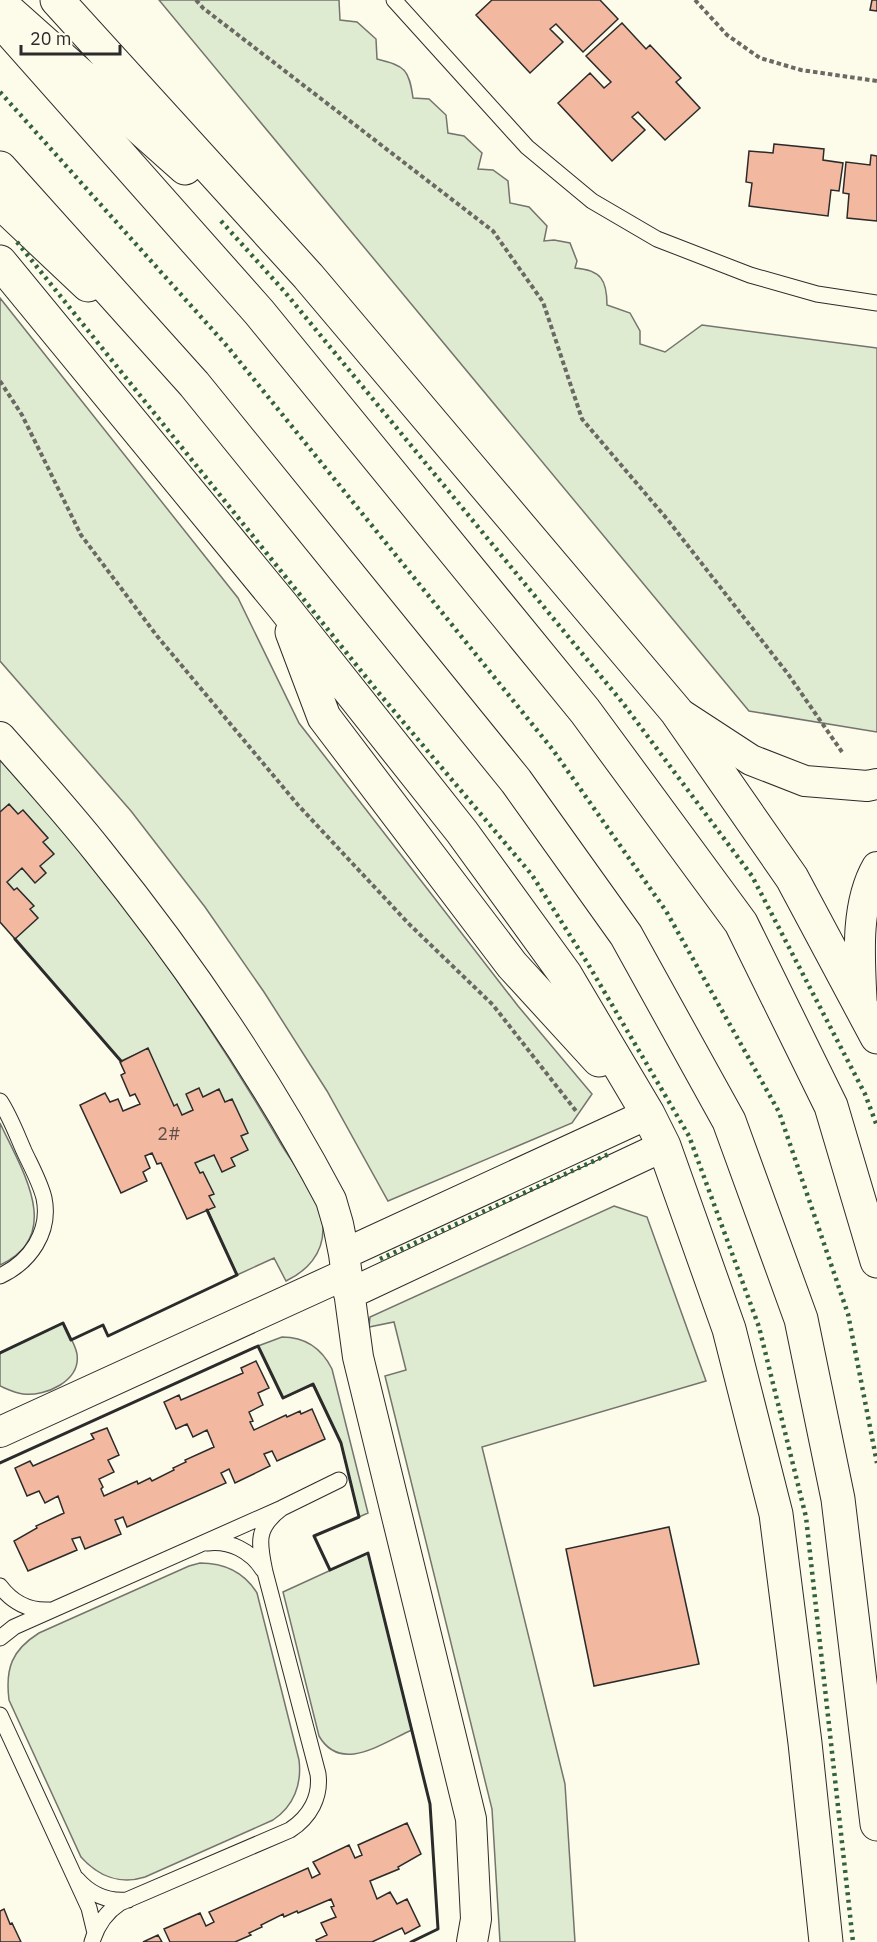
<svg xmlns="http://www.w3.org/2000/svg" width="877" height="1942" font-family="'IBM Plex Sans',sans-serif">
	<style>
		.green { fill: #deebd1; stroke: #74746e; stroke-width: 1.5 }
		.building { fill: #f2b8a0; stroke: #2b2b2b; stroke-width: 1.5 }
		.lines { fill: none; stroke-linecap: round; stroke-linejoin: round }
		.service-casing { stroke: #2b2b2b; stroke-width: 17 }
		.minor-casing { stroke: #2b2b2b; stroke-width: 32 }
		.tertiary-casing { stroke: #2b2b2b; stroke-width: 35 }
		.trunk-casing { stroke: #2b2b2b; stroke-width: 35 }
		.path { stroke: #6a6964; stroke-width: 4; stroke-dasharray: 4.5 3; stroke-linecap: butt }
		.service { stroke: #fdfbea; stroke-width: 15 }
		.minor { stroke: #fdfbea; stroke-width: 30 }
		.tertiary { stroke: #fdfbea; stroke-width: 33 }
		.trunk { stroke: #fdfbea; stroke-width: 33 }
		.hedge { stroke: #34623c; stroke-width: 4.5; stroke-dasharray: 3 4.5; stroke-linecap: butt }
		.wall { stroke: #2b2b2b; stroke-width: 3 }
		.labels { text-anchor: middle; stroke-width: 4.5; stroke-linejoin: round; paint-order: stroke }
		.number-label { font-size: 18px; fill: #5d4e48 }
	</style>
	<rect width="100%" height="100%" fill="#fdfbea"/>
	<!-- green -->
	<path class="green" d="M 159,0 L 339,0 L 340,20 L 357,22 L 376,39 L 377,59 C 405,66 409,69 413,98 L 429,99 L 446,115 L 448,133 L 464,136 L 482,153 L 478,169 L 493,170 L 508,181 L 510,203 L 529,207 L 547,226 L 544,241 L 554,240 L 570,243 L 577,261 L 575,268 C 601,270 607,280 607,305 L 630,313 L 640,331 L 640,344 L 665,352 L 702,325 L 877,348 L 877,732 L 749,711 Z
		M 0,298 L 238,598 L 299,723 L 518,1006 L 592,1094 L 572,1123 L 388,1201 L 327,1091 L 264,992 L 205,907 L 131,811 L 0,661 Z
		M 0,760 C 29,793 59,825 87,859 C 159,949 223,1045 281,1144 C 295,1167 323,1203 323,1229 C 323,1254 307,1271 286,1281 L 274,1258 L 237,1275 L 137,1054 L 121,1061 L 15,939 L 0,911 Z
		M 0,1123 C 20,1167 66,1235 0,1265 Z
		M 614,1206 L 647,1217 L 706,1381 L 482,1447 L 565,1784 L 575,1942 L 500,1942 L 492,1809 L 385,1376 L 406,1370 L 394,1322 L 369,1327 L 370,1317 Z
		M 63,1323 C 67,1332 75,1343 77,1354 C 81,1381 45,1397 23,1394 C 15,1393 7,1389 0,1386 L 0,1353 Z
		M 282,1337 C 305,1337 322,1349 332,1369 L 368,1513 L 359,1517 L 341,1443 L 313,1385 L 283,1398 L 258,1346 Z
		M 368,1553 L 412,1730 C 382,1743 341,1774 319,1736 L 283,1592 Z
		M 200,1563 C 224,1563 244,1572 257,1593 L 299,1760 C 302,1784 294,1806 273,1820 L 145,1877 C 120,1885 98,1876 81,1857 L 9,1700 C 5,1668 12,1650 39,1633 L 189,1566 Z"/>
	<!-- building -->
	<path class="building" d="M 492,0 L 600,0 L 618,19 L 583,52 L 556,24 L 550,29 L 563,42 L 530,73 L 476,15 Z
		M 872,0 L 877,0 L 877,11 L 870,10 Z
		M 622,23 L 646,49 L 650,45 L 681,78 L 676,82 L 700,108 L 665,140 L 638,112 L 632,117 L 645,130 L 612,161 L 558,103 L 590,73 L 604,88 L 611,82 L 586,56 Z
		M 774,144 L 824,149 L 823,160 L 843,163 L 839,191 L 831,190 L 828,216 L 749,206 L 752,183 L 746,182 L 749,151 L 773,153 Z
		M 871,155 L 877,156 L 877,221 L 847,218 L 849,194 L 843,193 L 846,162 L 870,165 Z
		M 9,804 L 18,814 L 23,810 L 48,838 L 43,842 L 54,854 L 40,866 L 46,873 L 35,883 L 22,868 L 7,882 L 14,890 L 17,888 L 34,906 L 30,909 L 38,918 L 15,939 L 0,922 L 0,812 Z
		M 148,1048 L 174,1106 L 177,1104 L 182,1115 L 193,1110 L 186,1094 L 199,1088 L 203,1097 L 219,1089 L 225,1102 L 232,1099 L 248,1133 L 241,1136 L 248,1150 L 231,1158 L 235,1166 L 222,1172 L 214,1155 L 195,1163 L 200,1173 L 203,1172 L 214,1194 L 209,1196 L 215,1207 L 187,1219 L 161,1163 L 157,1164 L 152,1153 L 145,1156 L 150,1168 L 143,1172 L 147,1181 L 121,1193 L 80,1105 L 105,1093 L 110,1102 L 118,1099 L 123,1111 L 140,1104 L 135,1094 L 130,1096 L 121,1075 L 125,1073 L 120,1062 Z
		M 256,1361 L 269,1388 L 258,1393 L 263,1405 L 249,1412 L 253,1421 L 250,1422 L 254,1430 L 286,1415 L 287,1417 L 300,1411 L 301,1414 L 312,1409 L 325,1439 L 277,1461 L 272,1451 L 264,1454 L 270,1466 L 235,1483 L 229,1469 L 221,1473 L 226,1483 L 127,1527 L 123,1517 L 115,1520 L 121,1534 L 85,1549 L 80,1537 L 72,1539 L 77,1550 L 28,1571 L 14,1541 L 37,1528 L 36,1526 L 64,1513 L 58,1496 L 45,1503 L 39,1491 L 27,1496 L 15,1468 L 30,1461 L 33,1466 L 94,1439 L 91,1434 L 107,1428 L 119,1455 L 108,1460 L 114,1472 L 99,1479 L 103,1487 L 101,1489 L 104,1496 L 137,1481 L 138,1484 L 150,1478 L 152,1481 L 174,1470 L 173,1468 L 186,1462 L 185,1460 L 214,1447 L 207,1430 L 193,1437 L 187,1424 L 176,1429 L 164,1402 L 179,1395 L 181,1400 L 243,1373 L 241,1368 Z
		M 669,1527 L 699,1664 L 594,1686 L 566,1549 Z
		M 407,1823 L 421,1854 L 398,1867 L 399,1869 L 370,1881 L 377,1899 L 390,1892 L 397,1904 L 407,1899 L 420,1926 L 405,1934 L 402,1928 L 372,1942 L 317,1942 L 316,1940 L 327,1935 L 321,1923 L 336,1917 L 331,1907 L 334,1906 L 331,1899 L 298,1913 L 297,1911 L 284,1917 L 283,1914 L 261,1925 L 262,1927 L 249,1933 L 251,1935 L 235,1942 L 170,1942 L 164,1929 L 200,1913 L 206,1926 L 214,1922 L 209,1912 L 308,1868 L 312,1878 L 320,1874 L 313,1862 L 349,1845 L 355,1858 L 362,1855 L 358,1845 Z
		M 4,1909 L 10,1924 L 12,1923 L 21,1942 L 0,1942 L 0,1911 Z
		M 158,1935 L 162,1942 L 143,1942 Z"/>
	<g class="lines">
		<!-- service casing -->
		<g class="service-casing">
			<path id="service" d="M 394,0 L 527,147 L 592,201 L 657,239 L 750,275 L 817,294 L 877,303
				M 0,1101 C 10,1116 17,1135 24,1151 C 31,1166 40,1182 44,1198 C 51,1232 30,1262 0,1276
				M 207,1543 C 230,1540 251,1551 263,1570
				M 0,1586 C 12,1602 29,1611 49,1610
				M 0,1638 L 14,1627 L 282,1508 L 339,1480
				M 0,1715 L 89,1908 L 95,1933
				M 77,1879 C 90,1894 108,1902 128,1900
				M 92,1942 C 97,1925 105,1913 120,1903 L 290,1830 C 310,1817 321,1797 318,1774 L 265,1572 C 259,1543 255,1528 282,1508"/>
		</g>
		<!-- minor casing -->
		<g class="minor-casing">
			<path id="minor" d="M 679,713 L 751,760 L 805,781 L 867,786 L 877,784
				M 0,737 C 33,774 67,812 98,851 C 186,960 266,1077 331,1200 L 338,1224 L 344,1254 L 358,1357 L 471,1819 L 476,1919 L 472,1942
				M 862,1009 C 860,964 854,907 877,867
				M 344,1254 L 648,1114
				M 349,1294 L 664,1146
				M 0,1432 L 346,1274"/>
		</g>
		<!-- tertiary casing -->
		<g class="tertiary-casing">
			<path id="tertiary" d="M 57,0 L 308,276 L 676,711 L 792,878 L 877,1037
				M 4,7 L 185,168
				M 0,202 L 88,285
				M 0,262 L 282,605 L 462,832 L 565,974 L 648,1114 L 664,1146 L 729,1329 L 776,1514 L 805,1743 L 826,1942
				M 292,632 L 324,717 L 512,965 L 599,1060"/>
		</g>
		<!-- trunk casing -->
		<g class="trunk-casing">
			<path id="trunk" d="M 0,20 L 259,312 L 585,711 L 741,923 L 831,1106 L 877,1261
				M 0,168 L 194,384 L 516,781 L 626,935 L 729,1121 L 801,1319 L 838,1499 L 877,1824"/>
		</g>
		<!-- path -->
		<path class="path" d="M 196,0 L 203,8 L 493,231 L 543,302 L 582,419 L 667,519 L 788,674 L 842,752
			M 695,0 L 727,35 L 760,58 L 801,70 L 877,81
			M 0,381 L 22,415 L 81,535 L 157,636 L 298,805 L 408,923 L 493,1005 L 576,1111"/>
		<!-- service -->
		<use href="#service" class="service"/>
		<!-- minor -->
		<use href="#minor" class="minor"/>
		<!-- tertiary -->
		<use href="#tertiary" class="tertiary"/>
		<!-- trunk -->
		<use href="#trunk" class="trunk"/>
		<!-- hedge -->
		<path class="hedge" d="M 0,92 L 227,346 L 553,750 L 666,911 L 779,1112 L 848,1314 L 877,1463
			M 221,221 L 284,291 L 622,702 L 752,876 L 865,1094 L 877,1126
			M 17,242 L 378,692 L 532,875 L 588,964 L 689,1136 L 759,1327 L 806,1517 L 853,1942
			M 380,1259 L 609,1154"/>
		<!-- wall -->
		<path class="wall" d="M 15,939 L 121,1061
			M 0,1353 L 63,1323 L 71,1340 L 103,1325 L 108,1336 L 237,1275 L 207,1210
			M 0,1463 L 258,1346 L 283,1398 L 313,1384 L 341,1443 L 359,1517 L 314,1536 L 330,1570 L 368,1553 L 430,1804 L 438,1929 L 411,1942"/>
	</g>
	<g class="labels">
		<!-- number labels -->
		<g class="number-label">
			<text x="169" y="1140">2#</text>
		</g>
	</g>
	<!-- scale -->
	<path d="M21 45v9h99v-9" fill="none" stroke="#2b2b2b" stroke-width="3"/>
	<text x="30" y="45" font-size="18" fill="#2b2b2b" stroke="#fdfbea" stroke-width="4.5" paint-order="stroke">20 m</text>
</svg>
